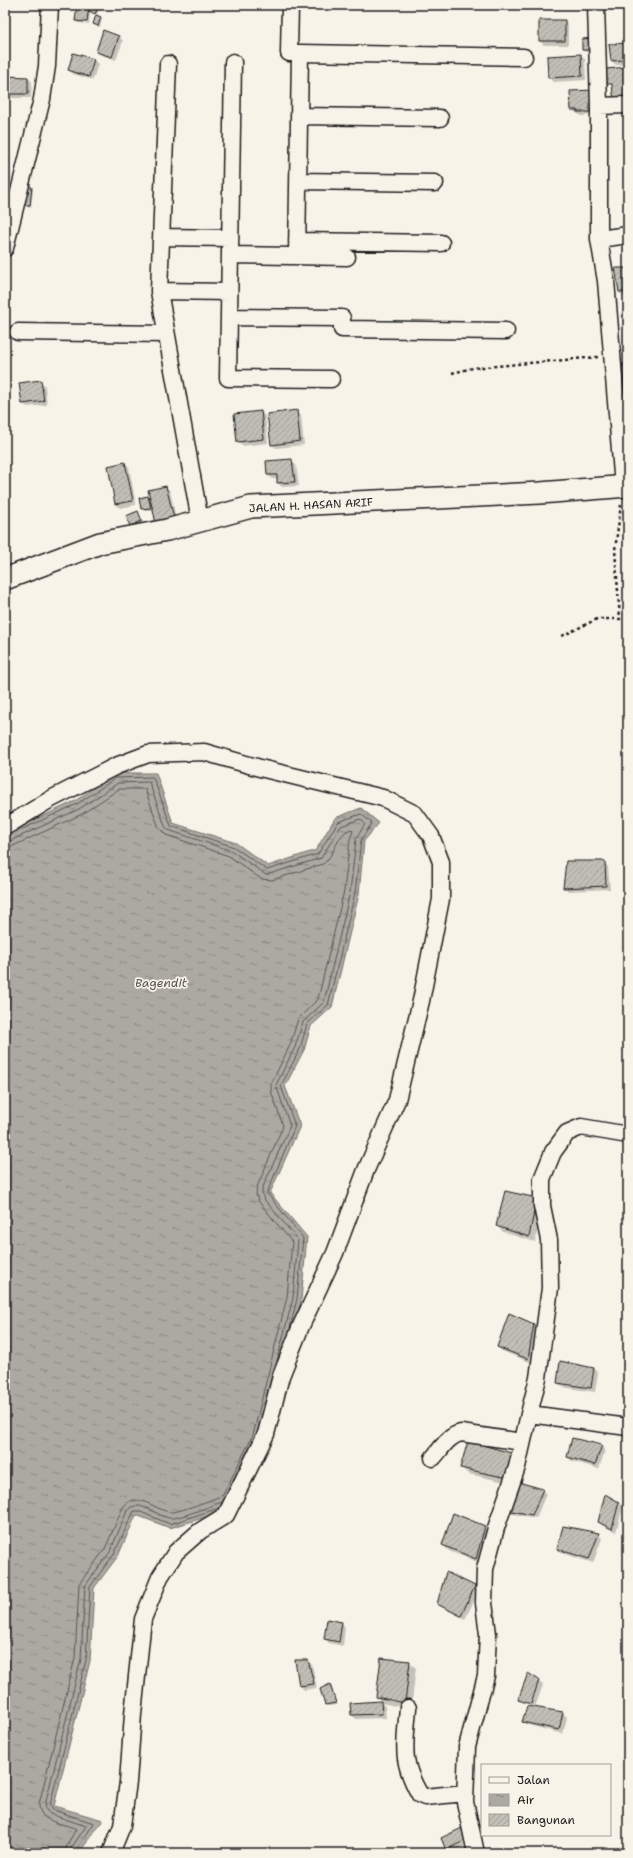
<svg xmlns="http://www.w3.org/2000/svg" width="633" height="1858" font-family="'Shantell Sans',sans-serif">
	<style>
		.water { fill: url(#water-ripples); stroke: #72716c }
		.shadow { fill: #0003 }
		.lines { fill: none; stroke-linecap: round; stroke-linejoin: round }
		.shore { stroke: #565452; stroke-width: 1 }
		.building { fill: url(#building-hatch); stroke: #1c1c1c }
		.minor-casing { stroke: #1c1c1c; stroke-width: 19 }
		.major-casing { stroke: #1c1c1c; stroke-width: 24 }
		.path { stroke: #1c1c1c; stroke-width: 2.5; stroke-dasharray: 3 3; stroke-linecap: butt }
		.minor { stroke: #f7f3e8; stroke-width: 16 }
		.major { stroke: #f7f3e8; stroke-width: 21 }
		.labels { text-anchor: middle; stroke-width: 3.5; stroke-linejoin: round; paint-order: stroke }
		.street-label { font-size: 11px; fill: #1c1c1c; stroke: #f7f3e8 }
		.water-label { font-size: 12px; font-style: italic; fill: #565452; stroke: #f7f3e8 }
	</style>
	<defs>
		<pattern id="water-ripples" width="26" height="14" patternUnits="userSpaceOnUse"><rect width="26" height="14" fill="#aca9a2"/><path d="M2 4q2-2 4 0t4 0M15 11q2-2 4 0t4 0" fill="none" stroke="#8b8983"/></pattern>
		<pattern id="building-hatch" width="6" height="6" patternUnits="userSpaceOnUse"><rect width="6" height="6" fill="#c0beb5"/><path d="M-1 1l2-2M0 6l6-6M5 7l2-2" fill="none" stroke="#a4a39b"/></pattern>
	</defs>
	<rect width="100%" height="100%" fill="#f7f3e8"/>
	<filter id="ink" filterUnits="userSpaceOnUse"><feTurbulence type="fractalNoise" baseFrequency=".025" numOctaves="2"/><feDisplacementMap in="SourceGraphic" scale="8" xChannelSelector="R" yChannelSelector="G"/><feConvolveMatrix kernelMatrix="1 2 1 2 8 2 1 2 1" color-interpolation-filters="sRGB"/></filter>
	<g filter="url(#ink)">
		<!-- water -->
		<path class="water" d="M 115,773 L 156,773 L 173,823 L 236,843 L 268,866 L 316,850 L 335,818 L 361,808 L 379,823 L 364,841 L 359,894 L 332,1007 L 311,1026 L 304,1050 L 285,1086 L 300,1126 L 270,1193 L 307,1237 L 301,1300 L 267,1440 L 235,1508 L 170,1528 L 136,1515 L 118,1556 L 94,1588 L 90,1661 L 54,1806 L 103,1820 L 79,1853 L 5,1853 L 5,834 L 75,801 Z"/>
		<!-- shadow -->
		<path class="shadow" d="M 78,5 L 91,5 L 89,24 L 78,23 L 76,21 Z
			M 93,5 L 100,6 L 97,15 L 90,11 Z
			M 101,18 L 102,20 L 100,27 L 94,24 Z
			M 564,21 L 568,25 L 568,45 L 544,45 L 540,41 Z
			M 119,36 L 123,41 L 116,60 L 101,55 L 97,51 Z
			M 583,40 L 597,51 L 585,52 L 583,50 Z
			M 628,44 L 628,67 L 626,64 L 616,65 L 612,61 L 610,45 Z
			M 581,55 L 585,59 L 586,80 L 553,82 L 549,77 Z
			M 94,60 L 98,64 L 93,80 L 73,74 L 69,70 Z
			M 28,78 L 32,82 L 31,98 L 10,98 L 6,94 Z
			M 594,91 L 594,115 L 582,116 L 576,113 L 572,109 Z
			M 31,188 L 33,190 L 31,207 L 26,206 L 25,204 Z
			M 628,269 L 628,296 L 624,296 L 619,292 Z
			M 41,381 L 45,386 L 47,405 L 27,407 L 22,403 Z
			M 297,411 L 301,416 L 304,445 L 276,448 L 271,444 Z
			M 261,412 L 265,416 L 268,443 L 242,446 L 238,441 Z
			M 291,460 L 296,465 L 299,486 L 282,487 L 278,483 L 278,479 L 272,479 L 268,475 L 267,462 Z
			M 125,463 L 129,467 L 136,505 L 120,508 L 116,504 L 109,466 Z
			M 166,487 L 170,491 L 177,522 L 154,509 L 144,511 L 142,509 L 148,497 L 152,500 Z
			M 138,512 L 143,522 L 132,527 L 131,525 Z
			M 604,862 L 608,867 L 610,889 L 568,891 L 564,887 Z
			M 543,1205 L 535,1242 L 503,1232 L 497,1226 Z
			M 510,1314 L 534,1325 L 538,1329 L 532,1363 L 502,1351 L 498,1347 Z
			M 594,1369 L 598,1373 L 595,1392 L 562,1387 L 558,1383 Z
			M 469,1442 L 514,1484 L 468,1474 L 462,1468 Z
			M 601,1446 L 605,1450 L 599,1469 L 572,1461 L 568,1457 Z
			M 542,1490 L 546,1494 L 536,1518 L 512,1514 L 508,1510 Z
			M 619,1502 L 623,1507 L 616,1532 L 603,1526 L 599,1521 Z
			M 484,1527 L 490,1533 L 482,1564 L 449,1551 L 443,1545 Z
			M 598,1534 L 602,1538 L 593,1563 L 562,1553 L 558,1549 Z
			M 475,1587 L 479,1591 L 465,1619 L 443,1608 L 438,1604 Z
			M 341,1622 L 345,1627 L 343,1646 L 329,1643 L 325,1639 Z
			M 308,1661 L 312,1665 L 317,1688 L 304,1690 L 300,1685 Z
			M 409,1662 L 416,1668 L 411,1709 L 381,1703 L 385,1706 L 386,1718 L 356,1719 L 352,1715 L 351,1703 L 382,1702 L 377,1697 Z
			M 538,1681 L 543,1685 L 535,1707 L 524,1703 L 519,1699 Z
			M 331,1687 L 337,1705 L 328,1706 L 326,1704 Z
			M 563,1713 L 567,1717 L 563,1734 L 528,1725 L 523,1721 Z
			M 464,1828 L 471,1843 L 450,1853 L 447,1849 Z"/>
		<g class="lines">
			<!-- shore -->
			<path class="shore" d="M 5,837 L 77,804 L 116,778 L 153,777 L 171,826 L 234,847 L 267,870 L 318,854 L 338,822 L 361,814 L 372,823 L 361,840 L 355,893 L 328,1005 L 307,1024 L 300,1049 L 281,1086 L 295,1126 L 267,1193 L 303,1238 L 297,1299 L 290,1328
				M 5,842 L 10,841 L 79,809 L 118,783 L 149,782 L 165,826 L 168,830 L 232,851 L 266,875 L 321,858 L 341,826 L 360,819 L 365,824 L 356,839 L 350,892 L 324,1002 L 303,1022 L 295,1047 L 276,1085 L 290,1126 L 262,1189 L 262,1194 L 264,1199 L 298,1240 L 293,1298 L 277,1361
				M 5,848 L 13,846 L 82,814 L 119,789 L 145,789 L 159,828 L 166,835 L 229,856 L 261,879 L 272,880 L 323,864 C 335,855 337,833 351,829 L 353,831 L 350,839 L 344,891 L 318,999 L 298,1019 L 290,1045 L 271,1084 L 271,1091 L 283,1126 L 257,1187 L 256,1195 L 259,1202 L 292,1242 L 287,1297 L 253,1435 L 223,1495 C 214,1499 177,1513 170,1512 C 154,1510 134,1488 122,1509 L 105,1549 L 79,1584 L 75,1658 L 39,1804 C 39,1824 63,1822 76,1829 L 67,1845 L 65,1853
				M 71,1853 L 72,1847 L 86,1826 L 50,1814 L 46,1810 L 45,1805 L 81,1659 L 85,1586 L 110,1552 L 127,1511 C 137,1497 157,1516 169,1518 C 176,1520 213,1505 222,1502
				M 76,1853 L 77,1849 L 94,1823 L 53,1810 L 50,1805 L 86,1660 L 90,1587 L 114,1554 L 134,1511 L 138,1511 L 170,1524 L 219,1508"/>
		</g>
		<!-- building -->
		<path class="building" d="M 77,5 L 89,5 L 87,22 L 75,21 Z
			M 92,5 L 99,5 L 95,14 L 89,11 Z
			M 96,15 L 101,17 L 98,26 L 93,24 Z
			M 539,20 L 565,20 L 565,41 L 539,41 Z
			M 103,30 L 119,36 L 112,57 L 96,52 Z
			M 595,38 L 595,50 L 582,50 L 582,39 Z
			M 628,43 L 628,64 L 625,65 L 624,60 L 611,61 L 609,44 Z
			M 73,53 L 94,59 L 89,77 L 68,70 Z
			M 581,54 L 582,76 L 548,78 L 547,56 Z
			M 628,67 L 628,101 L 614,103 L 612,84 L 607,84 L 606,69 Z
			M 5,76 L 28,77 L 28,94 L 5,94 Z
			M 594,90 L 595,109 L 590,109 L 590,112 L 577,112 L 577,110 L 571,110 L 570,91 Z
			M 26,186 L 32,187 L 30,205 L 24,205 Z
			M 615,268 L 628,268 L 628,292 L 619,292 Z
			M 622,364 L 628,364 L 628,388 L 623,388 Z
			M 41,380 L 44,401 L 22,404 L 19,383 Z
			M 628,390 L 628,427 L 625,391 Z
			M 297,410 L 300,441 L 271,445 L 267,414 Z
			M 261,411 L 264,439 L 237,442 L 234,414 Z
			M 292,459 L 295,482 L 277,483 L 277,475 L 267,475 L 266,461 Z
			M 125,462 L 133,501 L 115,504 L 108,466 Z
			M 166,486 L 174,518 L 156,523 L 148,490 Z
			M 148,496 L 151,508 L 141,509 L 139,498 Z
			M 138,511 L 142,521 L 130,526 L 126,516 Z
			M 566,861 L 605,861 L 606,886 L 563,888 Z
			M 505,1191 L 537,1198 L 529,1237 L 496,1226 Z
			M 509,1313 L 534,1324 L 528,1359 L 497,1347 Z
			M 560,1361 L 594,1368 L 591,1388 L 557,1383 Z
			M 572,1438 L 602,1445 L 595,1465 L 567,1457 Z
			M 468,1441 L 515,1454 L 508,1478 L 460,1468 Z
			M 518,1482 L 543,1489 L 532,1515 L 507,1510 Z
			M 605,1494 L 619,1502 L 612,1529 L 598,1522 Z
			M 453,1513 L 485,1526 L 476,1559 L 442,1545 Z
			M 563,1526 L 599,1533 L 589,1559 L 557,1549 Z
			M 446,1572 L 475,1586 L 461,1616 L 437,1604 Z
			M 327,1619 L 342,1622 L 339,1642 L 324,1639 Z
			M 381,1658 L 410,1661 L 405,1703 L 376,1697 Z
			M 295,1660 L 308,1660 L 314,1684 L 299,1686 Z
			M 528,1673 L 539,1680 L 531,1704 L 518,1700 Z
			M 330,1684 L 336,1703 L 325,1705 L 320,1689 Z
			M 381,1701 L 382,1714 L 351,1715 L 350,1703 Z
			M 527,1706 L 563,1712 L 559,1730 L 522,1722 Z
			M 464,1827 L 468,1839 L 446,1850 L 441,1838 Z"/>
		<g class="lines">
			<!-- minor casing -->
			<g class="minor-casing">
				<path id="minor" d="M 290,5 L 289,53 L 300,53
					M 596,5 L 599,106 L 599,239 L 606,281 L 623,486
					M 233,62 L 228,378 L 331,379
					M 168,64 L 159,291 L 200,521
					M 599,106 L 628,105
					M 299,116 L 440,118
					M 298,181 L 435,183
					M 161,237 L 230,238
					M 599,239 L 628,235
					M 297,241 L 441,243
					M 5,248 L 42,99 L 47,66 L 50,5
					M 230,255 L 347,257
					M 297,256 L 300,53 L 524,57
					M 159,291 L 229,292
					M 229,317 L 342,318 L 342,329 L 506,331
					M 18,332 L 166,334
					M 5,827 L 51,799 L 116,766 L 148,754 L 204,752 L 260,768 L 383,798 L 415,814 L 431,836 L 441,862 L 441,899 L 421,1001 L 397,1100 L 366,1170 L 335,1253 L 301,1326 L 281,1376 L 266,1434 L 226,1515 L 200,1531 L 176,1552 L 160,1577 L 143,1619 L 133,1714 L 128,1782 L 122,1826 L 111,1853
					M 529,1414 L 628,1427
					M 433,1458 C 442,1448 448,1436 461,1433 L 522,1442
					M 408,1708 C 405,1746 400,1760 420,1795 L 425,1797 L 465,1793
					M 476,1853 L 465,1802 L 467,1747 L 486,1676 L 488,1634 L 484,1603 L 485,1569 L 496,1528 L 517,1467 L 529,1414 L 538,1378 L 550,1288 L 549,1240 L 542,1206 L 542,1179 L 553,1152 L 567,1133 L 581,1127 L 628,1135"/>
			</g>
			<!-- major casing -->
			<g class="major-casing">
				<path id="major" d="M 5,579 L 100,543 L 167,530 L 251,507 L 540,493 L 628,486"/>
			</g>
			<!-- path -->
			<path class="path" d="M 452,373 L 473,368 L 598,357
				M 562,636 L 597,619 L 620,619 L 615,550 L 621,505"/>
			<!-- minor -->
			<use href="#minor" class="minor"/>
			<!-- major -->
			<use href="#major" class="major"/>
		</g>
	</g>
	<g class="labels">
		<!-- street labels -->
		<g class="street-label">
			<text transform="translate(311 505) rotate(-3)" y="4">JALAN H. HASAN ARIF</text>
		</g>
		<!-- water labels -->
		<g class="water-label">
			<text x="161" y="987">Bagendit</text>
		</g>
	</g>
	<!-- margin -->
	<rect width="633" height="1858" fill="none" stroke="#f7f3e8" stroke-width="20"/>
	<rect x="10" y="10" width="613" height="1838" fill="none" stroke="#1c1c1c" stroke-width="1.5" filter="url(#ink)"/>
	<!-- legend -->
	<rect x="481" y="1764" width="130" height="72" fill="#f7f3e8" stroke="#9f9d96"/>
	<rect x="489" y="1777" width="20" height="6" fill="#f7f3e8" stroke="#9f9d96"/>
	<text x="517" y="1784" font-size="12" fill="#1c1c1c">Jalan</text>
	<rect x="489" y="1794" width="20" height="12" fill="url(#water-ripples)" stroke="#9f9d96"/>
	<text x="517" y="1804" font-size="12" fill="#1c1c1c">Air</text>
	<rect x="489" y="1814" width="20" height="12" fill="url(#building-hatch)" stroke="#9f9d96"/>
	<text x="517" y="1824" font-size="12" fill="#1c1c1c">Bangunan</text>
</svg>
